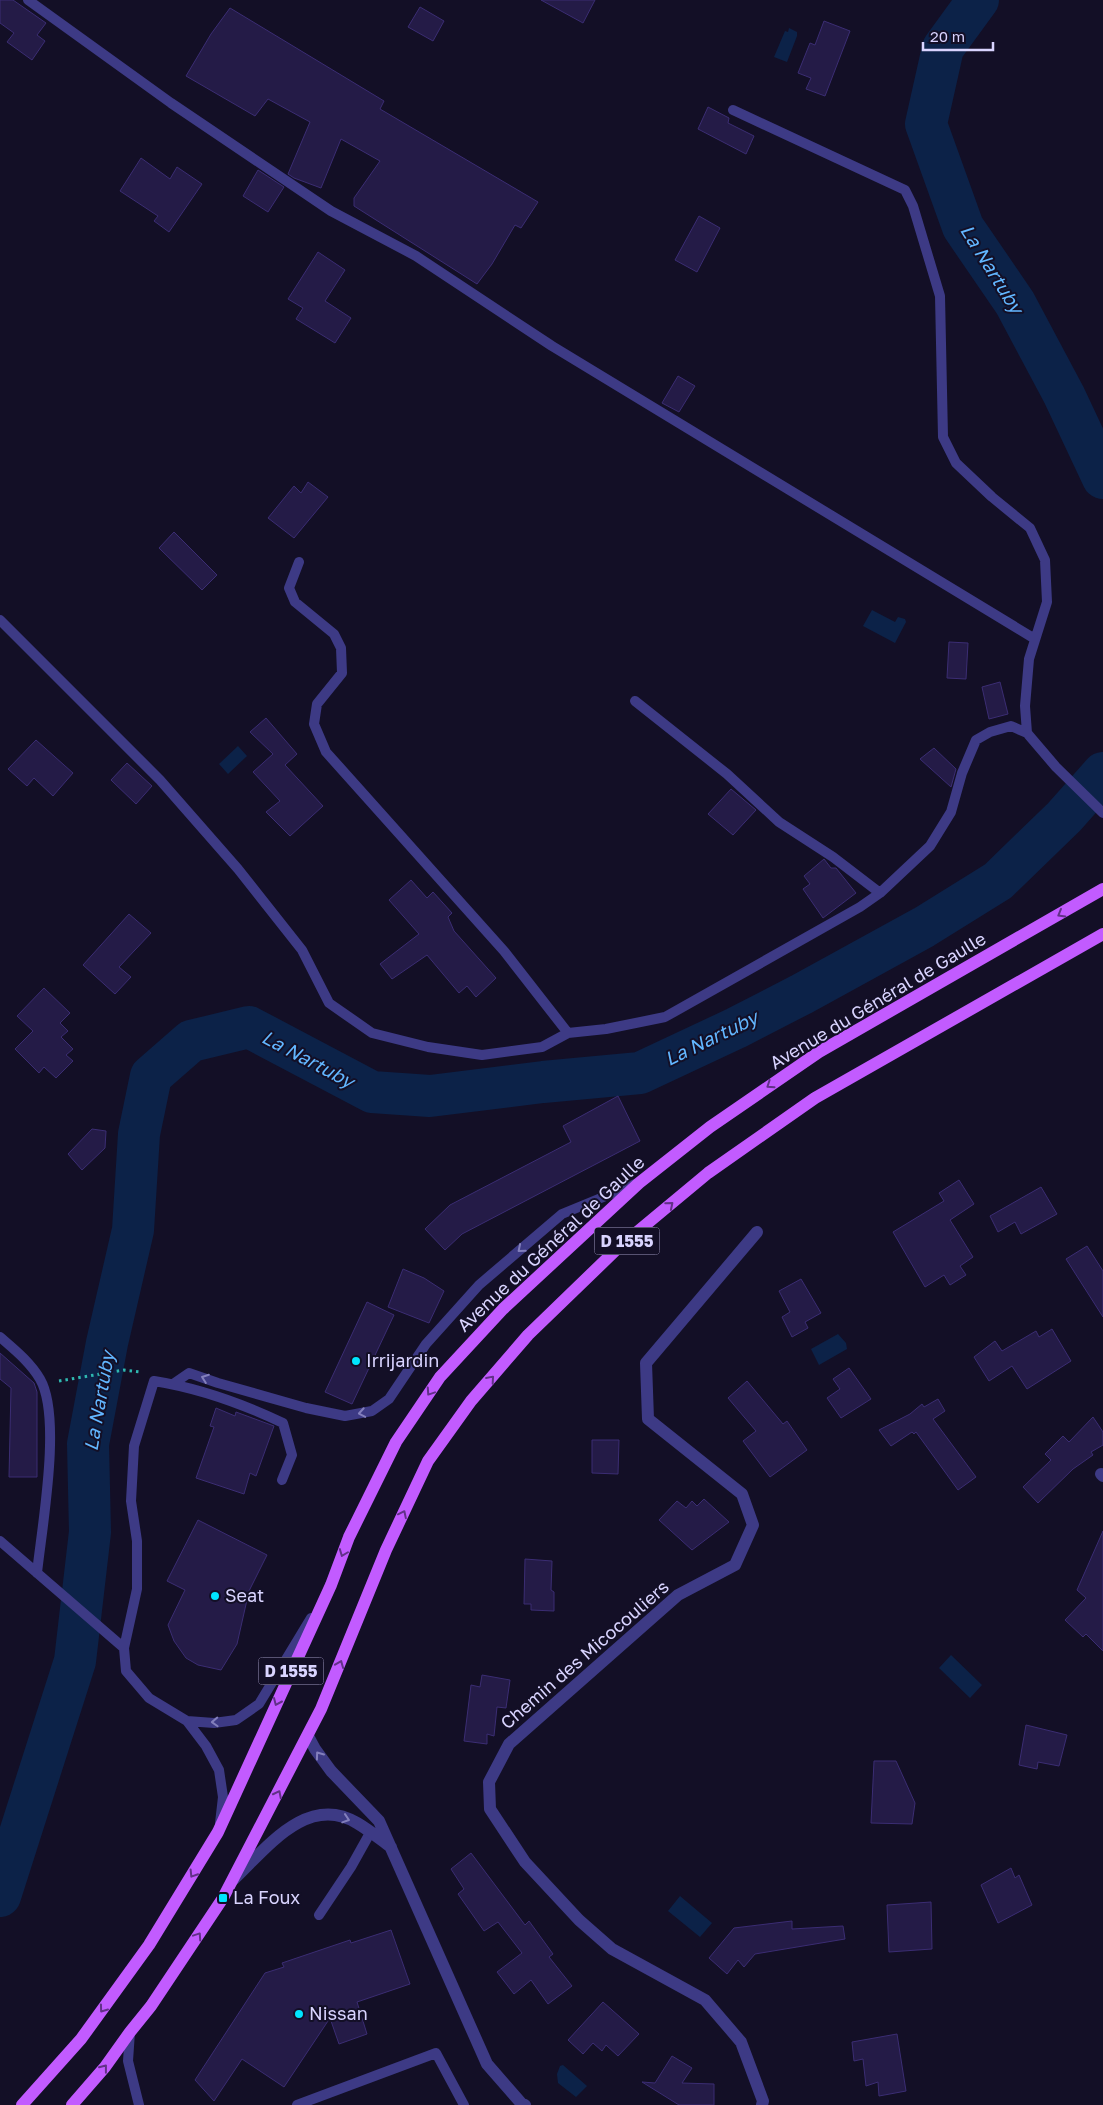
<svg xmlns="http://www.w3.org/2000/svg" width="1103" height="2105" font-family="'Golos Text',sans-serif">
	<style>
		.water { fill: #0c2248 }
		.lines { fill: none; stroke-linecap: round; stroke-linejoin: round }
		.river { stroke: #0c2248; stroke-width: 42 }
		.building { fill: #241b47; stroke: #3b2d73 }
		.path { stroke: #2fb8b0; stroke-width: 3; stroke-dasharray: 2.5 4; stroke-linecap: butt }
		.lane { stroke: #3d3a85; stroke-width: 10 }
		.street { stroke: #3d3a85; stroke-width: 12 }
		.primary { stroke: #c25bff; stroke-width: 12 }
		.oneway { stroke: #623188 }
		.oneway2 { stroke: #837fbc }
		.poi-dot { fill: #00e5ff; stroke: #130f26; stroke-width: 2 }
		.labels { text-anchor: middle; stroke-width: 4; stroke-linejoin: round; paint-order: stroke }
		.shield { fill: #130f26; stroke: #9e99be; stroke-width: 1 }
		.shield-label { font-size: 16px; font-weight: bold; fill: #d9d4ff }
		.street-label { font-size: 18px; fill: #d9d4ff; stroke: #130f26 }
		.poi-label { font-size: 18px; fill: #d9d4ff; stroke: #130f26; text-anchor: start }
		.water-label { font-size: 19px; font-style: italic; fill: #62b6ff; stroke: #130f26 }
	</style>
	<rect width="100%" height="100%" fill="#130f26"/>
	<!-- water -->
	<path class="water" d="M 789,28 L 797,32 L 797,36 L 787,62 L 774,57 L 785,31 L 788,32 Z
		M 872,610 L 895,622 L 898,617 L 905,619 L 906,622 L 895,643 L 863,626 Z
		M 238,746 L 247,756 L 228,774 L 219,764 Z
		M 838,1334 L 846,1343 L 847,1349 L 819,1365 L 811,1349 Z
		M 951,1655 L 982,1685 L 970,1698 L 939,1668 Z
		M 680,1896 L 712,1923 L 700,1937 L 668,1911 Z
		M 563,2065 L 587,2086 L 576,2097 L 558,2083 L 557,2074 L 560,2066 Z"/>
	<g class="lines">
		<!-- river -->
		<path class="river" d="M 978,0 L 943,48 L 926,124 L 963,227 L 1015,303 L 1064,395 L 1103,478
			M 0,1896 L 75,1661 L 90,1532 L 88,1444 L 107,1343 L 133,1230 L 139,1134 L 151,1076 L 191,1041 L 249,1027 L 372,1092 L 430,1096 L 543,1082 L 640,1073 L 736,1028 L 802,994 L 924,927 L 998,881 L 1064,817 L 1103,773"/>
	</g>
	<!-- building -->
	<path class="building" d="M 0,0 L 13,0 L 46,23 L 37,35 L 45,41 L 32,60 L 7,42 L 14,33 L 0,23 Z
		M 541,0 L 595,0 L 583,23 Z
		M 420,7 L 444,21 L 433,41 L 408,27 Z
		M 230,8 L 384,101 L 380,109 L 538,202 L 521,228 L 515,225 L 492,264 L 477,284 L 354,206 L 354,198 L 380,161 L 341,139 L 321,188 L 294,178 L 288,174 L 310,122 L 268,99 L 255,116 L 186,76 L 211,34 Z
		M 824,21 L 850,31 L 825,96 L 806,89 L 811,78 L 798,73 L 810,43 L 815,45 Z
		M 708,107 L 729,118 L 728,123 L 754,136 L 746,154 L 698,129 Z
		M 141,158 L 170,179 L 177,167 L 202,184 L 169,232 L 154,221 L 158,216 L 120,191 Z
		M 258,170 L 284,187 L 268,212 L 243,196 Z
		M 699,216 L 720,228 L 697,272 L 675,260 Z
		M 318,252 L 345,270 L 325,301 L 351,318 L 335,343 L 296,319 L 303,308 L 288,299 Z
		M 678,376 L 695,386 L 679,412 L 662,403 Z
		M 308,482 L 328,497 L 294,538 L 268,518 L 294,486 L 301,493 Z
		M 174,532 L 217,575 L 202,590 L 159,548 Z
		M 949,642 L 968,643 L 966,679 L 947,678 Z
		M 1000,682 L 1008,714 L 989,719 L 982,687 Z
		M 266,718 L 297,754 L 285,765 L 323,806 L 290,836 L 266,812 L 280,801 L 253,772 L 273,754 L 250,732 Z
		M 36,740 L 73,773 L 53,796 L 34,778 L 27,786 L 8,769 Z
		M 934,748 L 956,769 L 951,787 L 920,759 Z
		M 127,763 L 152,786 L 136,804 L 111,780 Z
		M 731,789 L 756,810 L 733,835 L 708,814 Z
		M 824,859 L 831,868 L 836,868 L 856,893 L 823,918 L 803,889 L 810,884 L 804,876 Z
		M 411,880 L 427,898 L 433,892 L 452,913 L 448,917 L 454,931 L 496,978 L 476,997 L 467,986 L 459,993 L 427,955 L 392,979 L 380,964 L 419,934 L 389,900 Z
		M 129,914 L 151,933 L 119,967 L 131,977 L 115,994 L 83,965 Z
		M 44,988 L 70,1013 L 60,1023 L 68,1031 L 61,1037 L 73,1049 L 66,1055 L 73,1061 L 56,1078 L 44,1067 L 39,1073 L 15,1049 L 33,1031 L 17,1016 Z
		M 618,1096 L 640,1141 L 462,1234 L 445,1250 L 425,1229 L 450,1205 L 571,1142 L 563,1126 Z
		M 92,1129 L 106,1131 L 105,1148 L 82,1170 L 68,1154 Z
		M 959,1180 L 974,1204 L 950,1220 L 973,1257 L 960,1266 L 966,1275 L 950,1285 L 944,1275 L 925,1287 L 893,1232 L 944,1201 L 939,1193 Z
		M 1041,1187 L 1057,1214 L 1021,1234 L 1015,1222 L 998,1232 L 990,1216 Z
		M 1087,1246 L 1103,1271 L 1103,1317 L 1066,1259 Z
		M 403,1269 L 424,1278 L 444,1291 L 429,1323 L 388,1307 Z
		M 801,1279 L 821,1313 L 805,1322 L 808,1328 L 792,1337 L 782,1317 L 790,1312 L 779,1291 Z
		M 367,1302 L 394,1315 L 352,1404 L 325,1392 Z
		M 1052,1329 L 1071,1361 L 1027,1389 L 1012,1366 L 989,1381 L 974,1357 L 995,1341 L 1002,1351 L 1036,1331 L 1039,1337 Z
		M 0,1353 L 34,1383 L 37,1392 L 37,1477 L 9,1477 L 11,1388 L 0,1379 Z
		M 849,1368 L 871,1399 L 841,1418 L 827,1398 L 840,1389 L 833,1379 Z
		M 747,1381 L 783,1424 L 787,1421 L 807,1450 L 770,1477 L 743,1441 L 756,1431 L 728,1398 Z
		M 938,1399 L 945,1411 L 933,1419 L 976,1477 L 958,1490 L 916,1432 L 914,1434 L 912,1432 L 891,1446 L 879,1430 L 910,1414 L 922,1404 L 924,1407 Z
		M 216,1408 L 235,1416 L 236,1412 L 274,1426 L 256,1476 L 250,1473 L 244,1494 L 196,1478 L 214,1427 L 210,1426 Z
		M 1093,1417 L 1103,1432 L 1103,1445 L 1091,1452 L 1093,1455 L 1073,1469 L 1038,1503 L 1023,1487 L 1051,1460 L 1045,1454 L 1063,1436 L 1069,1442 Z
		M 592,1440 L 619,1440 L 618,1474 L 592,1473 Z
		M 704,1499 L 729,1522 L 692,1550 L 659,1520 L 677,1501 L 686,1508 L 692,1501 L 697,1506 Z
		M 198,1520 L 267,1555 L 249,1591 L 237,1644 L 221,1670 L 198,1665 L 186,1658 L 174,1641 L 168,1625 L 185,1590 L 167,1581 Z
		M 1103,1531 L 1103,1651 L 1086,1634 L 1083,1637 L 1065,1620 L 1086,1598 L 1077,1590 Z
		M 525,1559 L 552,1561 L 551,1590 L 554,1592 L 554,1611 L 531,1610 L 531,1604 L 524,1604 Z
		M 482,1675 L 510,1680 L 506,1708 L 497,1707 L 494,1736 L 487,1734 L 487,1744 L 464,1741 L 471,1685 L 480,1687 Z
		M 1026,1725 L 1067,1735 L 1059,1766 L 1038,1762 L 1037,1769 L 1019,1765 Z
		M 874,1761 L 896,1761 L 915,1803 L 912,1824 L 871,1823 Z
		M 471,1853 L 525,1925 L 529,1921 L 553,1954 L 549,1957 L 572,1986 L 548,2004 L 531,1980 L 514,1994 L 497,1972 L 522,1953 L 498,1922 L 484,1931 L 458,1894 L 464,1889 L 451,1869 Z
		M 1011,1868 L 1015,1878 L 1019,1875 L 1032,1905 L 998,1923 L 981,1885 Z
		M 931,1902 L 932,1949 L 889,1952 L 887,1905 Z
		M 792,1921 L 792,1929 L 843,1926 L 845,1939 L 755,1954 L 744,1967 L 738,1960 L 727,1974 L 709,1958 L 734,1928 Z
		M 391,1930 L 410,1984 L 357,2002 L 367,2034 L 339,2044 L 330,2018 L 284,2087 L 242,2059 L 214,2101 L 195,2080 L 265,1973 L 284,1967 L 282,1963 L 350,1940 L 351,1943 Z
		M 603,2002 L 639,2034 L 618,2056 L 606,2045 L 602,2051 L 593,2043 L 583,2054 L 568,2040 Z
		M 897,2034 L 906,2091 L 879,2096 L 878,2082 L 866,2086 L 863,2059 L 854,2061 L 852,2042 Z
		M 672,2056 L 692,2068 L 682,2083 L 714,2084 L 714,2105 L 679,2105 L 642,2082 L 655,2083 Z"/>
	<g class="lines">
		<!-- path -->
		<path class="path" d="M 59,1381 L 124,1370 L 141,1372"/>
		<!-- lane -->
		<path class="lane" d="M 28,0 L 171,103 L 331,211 L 416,256 L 552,346 L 1035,639
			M 733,110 L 905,190 L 913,206 L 940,296 L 943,437 L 956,463 L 992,497 L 1030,528 L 1045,560 L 1047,602 L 1029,659 L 1025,706 L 1027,733 L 1056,767 L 1103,813
			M 299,562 L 289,588 L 295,602 L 334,634 L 341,648 L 342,673 L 317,704 L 314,724 L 326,752 L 504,951 L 568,1033
			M 0,620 L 160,780 L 238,869 L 302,950 L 329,1003 L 372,1033 L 428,1047 L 482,1055 L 542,1047 L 568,1033 L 606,1029 L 665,1017 L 860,907 L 880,893 L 930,846 L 951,812 L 962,773 L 976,740 L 990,732 L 1011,726 L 1027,733
			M 635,701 L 727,774 L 779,822 L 833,857 L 880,893
			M 0,1337 C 15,1350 30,1362 40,1379 C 62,1417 42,1526 37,1573
			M 173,1384 L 189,1373 L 218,1383 L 306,1408 L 345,1416 L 372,1411 L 389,1399 L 426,1344 L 479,1285 L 562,1214 L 635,1184
			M 0,1541 L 124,1648 L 126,1671 L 149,1698 L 187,1721 L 206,1746 L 219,1770 L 223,1797 L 220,1823
			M 124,1648 L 137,1589 L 137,1541 L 131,1501 L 134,1446 L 154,1381 C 198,1388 243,1404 283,1423 L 292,1455 L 282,1480
			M 187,1721 L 214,1723 L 236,1720 L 259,1704 L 311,1618
			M 319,1915 L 351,1867 L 370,1833
			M 130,2032 L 128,2061 L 139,2105
			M 297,2105 L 436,2053 L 464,2105"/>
		<!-- street -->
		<path class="street" d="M 757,1232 L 646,1363 L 648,1419 L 742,1494 L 753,1525 L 735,1565 L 678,1595 L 509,1744 L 489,1782 L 490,1809 L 525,1862 L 579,1920 L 612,1949 L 705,2000 L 741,2042 L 763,2101 L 762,2105
			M 1101,1474 L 1103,1476
			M 308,1736 L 315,1749 L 331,1771 L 379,1821 L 487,2064 L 521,2103 L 525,2105
			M 234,1879 C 266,1849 307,1793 357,1823 C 369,1830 380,1839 391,1847"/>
		<!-- primary -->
		<path class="primary" d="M 22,2105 L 81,2039 L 149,1945 L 218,1832 L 331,1585 L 349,1537 L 396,1442 L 440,1377 L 503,1309 L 639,1183 L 710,1127 L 819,1052 L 1103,889
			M 72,2105 L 105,2067 L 130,2032 L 151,2006 L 223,1898 L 321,1709 L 386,1550 L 428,1461 L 471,1401 L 528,1335 L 619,1247 L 708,1173 L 815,1098 L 1103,934"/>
	</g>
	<!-- one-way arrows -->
	<defs><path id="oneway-chevron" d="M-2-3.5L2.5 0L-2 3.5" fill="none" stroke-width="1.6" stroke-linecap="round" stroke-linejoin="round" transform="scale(1.25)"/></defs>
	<g class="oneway">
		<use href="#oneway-chevron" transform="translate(1061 914) rotate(150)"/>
		<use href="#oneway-chevron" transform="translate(770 1085) rotate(146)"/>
		<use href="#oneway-chevron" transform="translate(670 1205) rotate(-40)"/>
		<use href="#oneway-chevron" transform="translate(491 1379) rotate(-49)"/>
		<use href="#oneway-chevron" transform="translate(430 1392) rotate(124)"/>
		<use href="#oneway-chevron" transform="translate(403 1514) rotate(-64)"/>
		<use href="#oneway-chevron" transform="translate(343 1553) rotate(111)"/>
		<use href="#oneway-chevron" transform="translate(340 1664) rotate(-68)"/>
		<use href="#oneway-chevron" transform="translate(277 1702) rotate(114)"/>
		<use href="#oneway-chevron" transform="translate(278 1794) rotate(-63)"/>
		<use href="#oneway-chevron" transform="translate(193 1874) rotate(122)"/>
		<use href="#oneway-chevron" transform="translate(198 1936) rotate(-56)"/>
		<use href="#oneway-chevron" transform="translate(103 2009) rotate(126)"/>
		<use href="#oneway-chevron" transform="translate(104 2068) rotate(-52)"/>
	</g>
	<g class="oneway2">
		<use href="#oneway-chevron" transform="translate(521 1249) rotate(140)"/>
		<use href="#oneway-chevron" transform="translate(205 1378) rotate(-160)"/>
		<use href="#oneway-chevron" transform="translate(362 1413) rotate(170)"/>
		<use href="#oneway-chevron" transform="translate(215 1722) rotate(178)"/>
		<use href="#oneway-chevron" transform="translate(319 1755) rotate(-126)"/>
		<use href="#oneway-chevron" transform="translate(346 1819) rotate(18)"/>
	</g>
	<!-- markers -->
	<g class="poi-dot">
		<circle cx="356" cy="1361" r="5"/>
		<circle cx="215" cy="1596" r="5"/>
		<rect x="218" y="1893" width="10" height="10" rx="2.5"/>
		<circle cx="299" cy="2014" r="5"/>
	</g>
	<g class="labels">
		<!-- shield labels -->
		<g class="shield">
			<rect x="594.5" y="1227.5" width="65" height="27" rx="4"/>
			<rect x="258.5" y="1657.5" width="65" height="27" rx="4"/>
		</g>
		<g class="shield-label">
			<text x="627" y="1247">D 1555</text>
			<text x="291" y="1677">D 1555</text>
		</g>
		<!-- street labels -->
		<g class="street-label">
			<text transform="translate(878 1001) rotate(-31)" y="6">Avenue du Général de Gaulle</text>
			<text transform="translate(551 1244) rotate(-43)" y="6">Avenue du Général de Gaulle</text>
			<text transform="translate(585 1655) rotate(-41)" y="6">Chemin des Micocouliers</text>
		</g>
		<!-- poi labels -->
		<g class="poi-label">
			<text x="366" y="1367">Irrijardin</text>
			<text x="225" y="1602">Seat</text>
			<text x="233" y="1904">La Foux</text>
			<text x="309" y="2020">Nissan</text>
		</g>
		<!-- water labels -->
		<g class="water-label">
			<text transform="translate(992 269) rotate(58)" y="7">La Nartuby</text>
			<text transform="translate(711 1038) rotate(-26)" y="7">La Nartuby</text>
			<text transform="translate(308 1059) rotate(28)" y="7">La Nartuby</text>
			<text transform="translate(99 1401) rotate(-80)" y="7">La Nartuby</text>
		</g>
	</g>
	<!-- scale -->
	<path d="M923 42v8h70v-8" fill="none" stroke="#d9d4ff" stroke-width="2.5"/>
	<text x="930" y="42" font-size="15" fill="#d9d4ff" stroke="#130f26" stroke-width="4" paint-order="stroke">20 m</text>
</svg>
